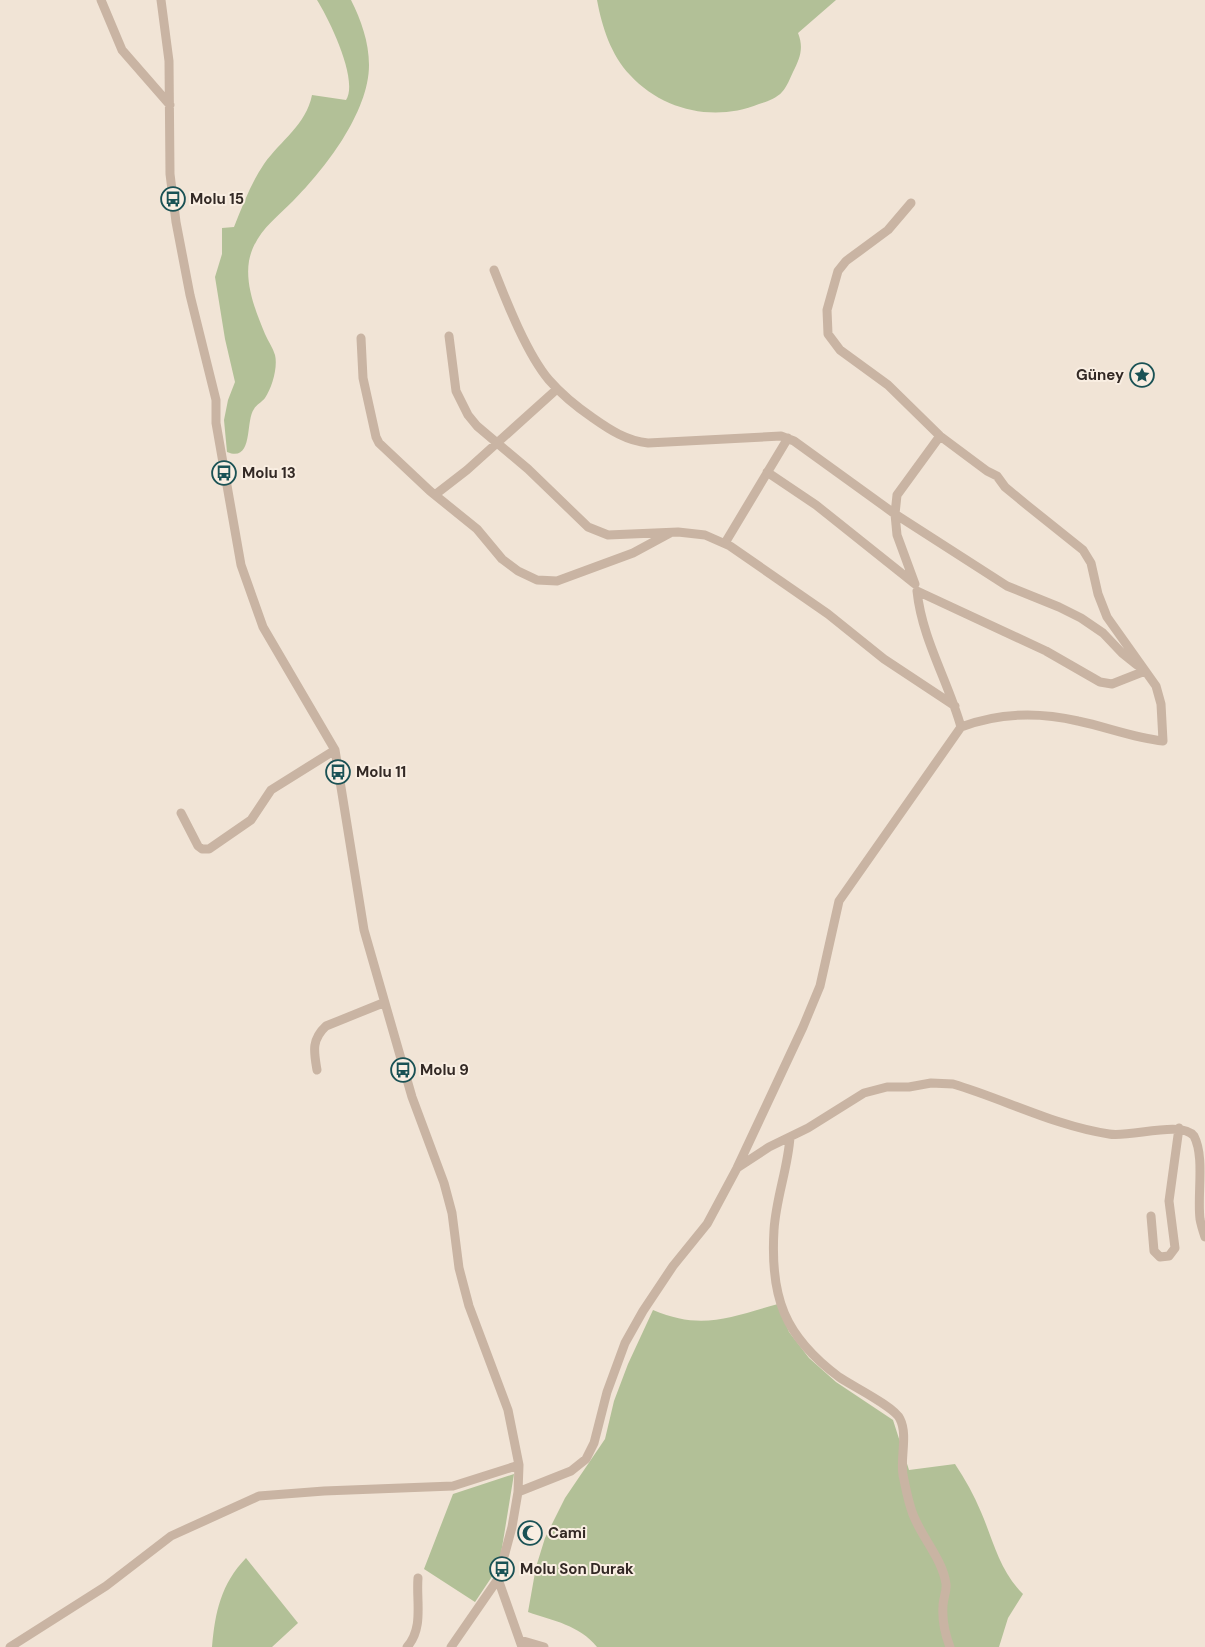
<svg xmlns="http://www.w3.org/2000/svg" width="1205" height="1647" font-family="'DM Sans',sans-serif">
	<style>
		.green { fill: #b2c097 }
		.lines { fill: none; stroke-linecap: round; stroke-linejoin: round }
		.street { stroke: #c9b4a3; stroke-width: 9 }
		.labels { text-anchor: middle; stroke-width: 4; stroke-linejoin: round; paint-order: stroke }
		.poi-label { font-size: 15px; font-weight: bold; fill: #332925; stroke: #f9eee2; text-anchor: start }
	</style>
	<rect width="100%" height="100%" fill="#f1e4d6"/>
	<!-- green -->
	<path class="green" d="M 317,0 L 351,0 C 361,20 369,42 369,65 C 369,112 325,169 293,201 C 275,219 254,234 249,261 C 245,285 256,312 265,334 C 268,341 273,348 275,355 C 278,367 272,388 265,398 C 262,402 256,405 254,409 C 245,421 254,463 227,452 L 224,420 L 228,400 L 235,382 L 225,339 L 215,277 L 222,254 L 222,228 L 234,227 C 243,205 251,183 264,164 C 281,140 306,125 312,95 L 346,100 C 359,80 329,19 317,0 Z
		M 597,0 L 836,0 L 798,33 C 804,48 800,58 793,72 C 790,78 787,87 782,92 C 777,98 766,102 759,104 C 715,122 663,111 630,75 C 611,55 602,27 597,0 Z
		M 778,1304 L 789,1332 L 809,1358 L 836,1382 L 893,1420 L 909,1470 L 955,1464 C 965,1479 974,1495 981,1512 C 994,1542 999,1570 1023,1594 L 1008,1618 L 999,1647 L 597,1647 C 579,1625 554,1621 528,1612 L 536,1567 L 545,1538 L 565,1498 L 605,1439 L 614,1401 L 628,1364 L 653,1310 C 703,1331 729,1317 778,1304 Z
		M 514,1474 L 499,1566 L 475,1602 L 424,1569 L 453,1494 Z
		M 246,1558 L 298,1623 L 272,1647 L 212,1647 C 215,1612 221,1584 246,1558 Z"/>
	<g class="lines">
		<!-- street -->
		<path class="street" d="M 101,0 L 122,50 L 170,105
			M 161,0 L 169,61 L 170,174 L 176,222 L 190,295 L 216,400 L 216,423 L 241,565 L 263,627 L 335,750 L 364,930 L 412,1097 L 444,1183 L 452,1213 L 459,1268 L 469,1306 L 508,1410 L 519,1465 L 518,1492 L 512,1527 L 498,1579 L 451,1647
			M 494,270 C 507,303 527,354 549,380 C 562,395 577,407 593,418 C 610,430 627,441 648,443 L 781,436 L 794,441 L 895,514 L 1007,586 L 1059,607 L 1081,618 L 1103,633 L 1122,653 L 1137,665
			M 449,336 L 456,391 L 468,415 L 477,426 L 528,469 L 588,527 L 608,535 L 678,532 L 705,535 L 730,546 L 828,614 L 884,659 L 955,706
			M 361,338 L 363,378 L 376,437 L 379,443 L 430,491 L 477,529 L 502,559 L 518,571 L 537,580 L 557,581 L 633,553 L 670,533
			M 767,472 L 816,505 L 915,584
			M 436,494 L 467,470 L 557,389
			M 725,543 L 788,438
			M 915,584 L 897,535 L 895,514 L 897,495 L 940,436
			M 917,591 L 1046,651 L 1100,682 L 1112,684 L 1145,671
			M 917,591 C 922,639 948,681 961,727
			M 181,813 L 198,846 L 202,849 L 209,849 L 251,820 L 271,790 L 335,750
			M 317,1070 C 314,1052 311,1040 326,1026 L 383,1003
			M 790,1137 C 788,1168 776,1198 774,1230 C 770,1297 784,1336 839,1377 C 852,1386 895,1407 900,1419 C 908,1435 900,1458 903,1475 C 906,1489 909,1507 915,1519 C 924,1540 943,1561 946,1584 C 947,1591 943,1599 943,1606 C 942,1620 945,1634 950,1647
			M 737,1168 L 769,1147 L 808,1128 L 864,1093 L 887,1087 L 909,1087 L 931,1083 L 953,1084 C 1004,1099 1055,1126 1109,1134 C 1130,1138 1181,1120 1194,1136 C 1205,1157 1197,1194 1200,1219 C 1201,1225 1203,1231 1205,1237
			M 1151,1216 L 1154,1251 L 1160,1257 L 1169,1256 L 1175,1248 L 1169,1201 L 1179,1128
			M 518,1492 L 571,1471 L 586,1459 L 594,1443 L 607,1392 L 625,1343 L 643,1311 L 673,1266 L 707,1224 L 737,1168 L 803,1027 L 820,986 L 839,901 L 961,727 C 998,713 1039,712 1078,721 C 1107,727 1134,738 1163,741 L 1161,704 L 1156,686 L 1107,617 L 1098,594 L 1091,563 L 1083,550 L 1028,506 L 1005,487 L 997,476 L 987,471 L 940,436 L 888,385 L 840,350 L 828,334 L 827,310 L 838,271 L 846,261 L 888,230 L 911,203
			M 498,1579 L 522,1647
			M 520,1640 L 544,1647
			M 10,1647 L 106,1586 L 171,1536 L 259,1496 L 324,1491 L 453,1486 L 519,1465
			M 407,1647 C 424,1628 416,1601 418,1578"/>
	</g>
	<!-- icons -->
	<defs>
		<g id="bus-ring" transform="scale(1.25)"><circle r="9.5" fill="#f9eee2" stroke="#1a5255" stroke-width="1.5"/><path d="M-5-6H5V4H4V6H2V4H-2V6H-4V4H-5ZM-3.5-4V0h7V-4ZM-3.5 1.2v1.5H-2V1.2ZM2 1.2v1.5H3.5V1.2Z" fill="#1a5255"/></g>
		<g id="sight-ring" transform="scale(1.25)"><circle r="9.5" fill="#f9eee2" stroke="#1a5255" stroke-width="1.5"/><path d="M0-6L1.8-2.2L6-1.7L2.9 1.2L3.7 5.4L0 3.3L-3.7 5.4L-2.9 1.2L-6-1.7L-1.8-2.2Z" fill="#1a5255"/></g>
		<g id="mosque-ring" transform="scale(1.25)"><circle r="9.5" fill="#f9eee2" stroke="#1a5255" stroke-width="1.5"/><path d="M3.5-4.9A6 6 0 1 0 3.5 4.9A5 5 0 1 1 3.5-4.9Z" fill="#1a5255"/></g>
	</defs>
	<g fill-rule="evenodd">
		<use href="#bus-ring" x="173" y="199"/>
		<use href="#sight-ring" x="1142" y="375"/>
		<use href="#bus-ring" x="224" y="473"/>
		<use href="#bus-ring" x="338" y="772"/>
		<use href="#bus-ring" x="403" y="1070"/>
		<use href="#mosque-ring" x="530" y="1533"/>
		<use href="#bus-ring" x="502" y="1569"/>
	</g>
	<g class="labels">
		<!-- poi labels -->
		<g class="poi-label">
			<text x="190" y="204">Molu 15</text>
			<text x="1124" y="380" text-anchor="end">Güney</text>
			<text x="242" y="478">Molu 13</text>
			<text x="356" y="777">Molu 11</text>
			<text x="420" y="1075">Molu 9</text>
			<text x="548" y="1538">Cami</text>
			<text x="520" y="1574">Molu Son Durak</text>
		</g>
	</g>
</svg>
